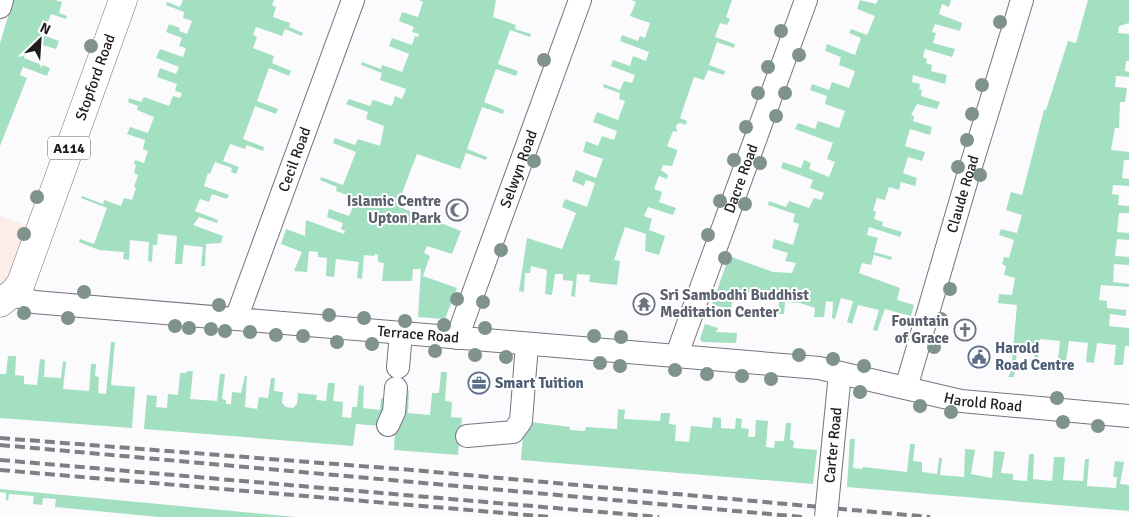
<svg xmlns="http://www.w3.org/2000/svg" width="1129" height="517" font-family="Signika,sans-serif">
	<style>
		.commercial { fill: #fcede8 }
		.green { fill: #a3e0c2 }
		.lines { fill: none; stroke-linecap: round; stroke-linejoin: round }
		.minor-casing { stroke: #797281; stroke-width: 24 }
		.major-casing { stroke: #797281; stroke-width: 29 }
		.minor { stroke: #fff; stroke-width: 22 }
		.major { stroke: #fff; stroke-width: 28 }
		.rail { stroke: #807e82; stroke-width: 4; stroke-dasharray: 10 5; stroke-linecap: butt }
		.minor-bridge-casing { stroke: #797281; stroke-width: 24; stroke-linecap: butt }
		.minor-bridge { stroke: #fff; stroke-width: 22 }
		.tree { fill: #7f928b }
		.labels { text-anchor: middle; stroke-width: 4; stroke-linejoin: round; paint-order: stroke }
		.shield { fill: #fff; stroke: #625f64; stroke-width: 1 }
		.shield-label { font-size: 14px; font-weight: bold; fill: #1e1b21 }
		.street-label { font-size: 15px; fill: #1e1b21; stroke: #fff }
		.worship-label { font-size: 15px; font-weight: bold; fill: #5b616d; stroke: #fff; text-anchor: end }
		.service-label { font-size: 15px; font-weight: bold; fill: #4e5e75; stroke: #fff; text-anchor: start }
	</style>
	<rect width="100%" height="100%" fill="#fbfafd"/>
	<!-- commercial -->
	<path class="commercial" d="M 0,216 L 30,227 L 13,274 L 0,290 Z"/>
	<!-- green -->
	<path class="green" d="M 13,0 L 55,0 L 62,2 L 59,13 L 67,16 L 66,19 L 51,14 L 43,35 L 59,41 L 56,49 L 39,44 L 36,52 L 27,49 L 24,58 L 50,68 L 47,76 L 23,67 L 20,75 L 27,78 L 0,146 L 0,43 Z
		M 183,0 L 274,0 L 272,5 L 276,7 L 273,17 L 290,23 L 289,27 L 303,33 L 302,36 L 285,29 L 282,36 L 256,27 L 253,35 L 257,37 L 253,48 L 274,56 L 272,63 L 291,71 L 289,76 L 269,68 L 257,101 L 278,109 L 276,114 L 255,106 L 243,139 L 264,147 L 263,151 L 247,145 L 245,149 L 230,144 L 223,161 L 239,167 L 236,174 L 231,172 L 232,168 L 215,162 L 210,174 L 208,173 L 204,186 L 229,195 L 227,199 L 212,194 L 209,202 L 200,199 L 195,211 L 218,220 L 217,223 L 199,217 L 193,225 L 223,236 L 221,243 L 206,244 L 205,266 L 201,266 L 203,247 L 184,245 L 182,264 L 175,264 L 177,236 L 158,234 L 157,245 L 153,245 L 152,262 L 148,261 L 149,242 L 130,240 L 129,260 L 123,259 L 124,252 L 99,250 L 79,242 L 80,239 L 94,244 L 107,208 L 81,198 L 82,196 L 103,204 L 104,200 L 121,206 L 124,198 L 132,200 L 136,188 L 134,187 L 138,175 L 134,173 L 136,165 L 134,164 L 135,160 L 144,163 L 148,151 L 143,149 L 145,140 L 127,134 L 130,127 L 148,133 L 154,117 L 137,110 L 138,106 L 128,102 L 129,98 L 141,102 L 144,97 L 169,106 L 173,96 L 180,98 L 182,93 L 175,91 L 177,84 L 157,77 L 160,68 L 176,74 L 179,67 L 156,58 L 160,49 L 183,57 L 186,48 L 179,46 L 182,38 L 166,32 L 169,24 L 180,28 L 179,31 L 187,34 L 192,21 L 183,18 L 184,12 L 166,5 L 167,2 L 180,7 Z
		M 419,0 L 496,0 L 493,17 L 516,25 L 515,29 L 531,34 L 530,37 L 510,30 L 498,64 L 518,71 L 516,76 L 496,69 L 484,102 L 504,110 L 503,114 L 482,107 L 467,149 L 487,157 L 486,160 L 466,153 L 460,169 L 417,154 L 397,206 L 461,231 L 452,254 L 427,246 L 424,253 L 430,256 L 423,276 L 457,288 L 445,319 L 418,317 L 421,269 L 413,269 L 412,281 L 382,281 L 384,263 L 378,262 L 378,255 L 375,254 L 374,256 L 364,255 L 362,279 L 357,278 L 359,262 L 336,259 L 334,277 L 326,276 L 327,258 L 318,257 L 318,252 L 309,251 L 307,272 L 294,271 L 302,252 L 281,244 L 286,229 L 305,236 L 306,220 L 344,234 L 345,231 L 341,229 L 343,223 L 327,217 L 329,209 L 349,216 L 354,204 L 352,203 L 353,197 L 336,191 L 337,187 L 320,180 L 321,177 L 343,185 L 356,152 L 333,143 L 335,138 L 355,145 L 358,139 L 380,146 L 384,126 L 366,119 L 368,112 L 346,104 L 349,99 L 370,106 L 373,100 L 392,106 L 395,96 L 402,99 L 406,89 L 380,80 L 382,73 L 361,65 L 362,62 L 381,69 L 382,65 L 402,72 L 409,54 L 389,46 L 392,38 L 412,45 L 415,36 L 418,37 L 419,34 L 412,32 L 414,27 L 399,21 L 402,12 L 418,17 L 423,2 Z
		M 631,0 L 732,0 L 726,17 L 730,19 L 727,25 L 720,23 L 715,37 L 735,44 L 734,48 L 717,42 L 709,65 L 725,71 L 724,75 L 708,70 L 704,80 L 694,77 L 680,118 L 687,121 L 686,125 L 680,123 L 676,125 L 677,132 L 673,131 L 667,146 L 677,150 L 677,152 L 672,166 L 663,165 L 661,170 L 668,175 L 667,179 L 659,176 L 654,189 L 662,192 L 659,202 L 676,208 L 673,215 L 648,207 L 644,216 L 652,219 L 649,230 L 665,236 L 659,255 L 645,251 L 646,234 L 625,227 L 614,260 L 620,261 L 617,285 L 589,282 L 590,275 L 577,274 L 575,297 L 571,296 L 573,281 L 563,280 L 563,274 L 555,274 L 552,295 L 545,294 L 547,270 L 531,266 L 530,273 L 525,273 L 524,292 L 519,291 L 527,238 L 562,249 L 576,213 L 562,207 L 565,199 L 587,207 L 595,183 L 586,180 L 584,186 L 572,181 L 576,170 L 596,178 L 603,159 L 583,152 L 586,141 L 598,146 L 602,136 L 614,140 L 617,131 L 593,122 L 597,112 L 618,120 L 625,101 L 619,99 L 620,93 L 603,87 L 604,84 L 620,90 L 624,81 L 632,83 L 635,75 L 611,66 L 613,60 L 630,66 L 633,56 L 646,61 L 649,52 L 620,41 L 622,35 L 638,41 L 640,36 L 645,38 L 650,23 L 630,16 L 636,2 Z
		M 860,0 L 876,4 L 878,0 L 951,0 L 949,7 L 942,4 L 939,14 L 962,23 L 960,31 L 935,24 L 932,32 L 936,33 L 933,43 L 955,49 L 952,57 L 925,49 L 923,57 L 927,59 L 926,63 L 932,65 L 931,71 L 947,75 L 945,84 L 913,75 L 912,82 L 920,84 L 919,89 L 922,90 L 921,96 L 940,102 L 937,109 L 917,104 L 911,115 L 914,116 L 913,121 L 932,127 L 930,135 L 910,129 L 905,146 L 925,152 L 922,161 L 908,157 L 903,173 L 917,178 L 915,186 L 901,182 L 899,190 L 889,187 L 885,200 L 877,198 L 873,210 L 876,212 L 874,219 L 883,222 L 882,226 L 902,232 L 900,237 L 869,227 L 867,235 L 878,238 L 874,252 L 892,257 L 891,260 L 874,255 L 871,265 L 862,263 L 859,273 L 900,288 L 897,300 L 914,305 L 911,316 L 885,309 L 877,331 L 873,330 L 879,310 L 858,305 L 852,324 L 847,322 L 853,301 L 841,298 L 835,319 L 832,318 L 833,302 L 826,301 L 824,317 L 814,317 L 815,308 L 800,303 L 785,302 L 784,314 L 778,314 L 779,301 L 770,301 L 771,291 L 756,290 L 756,292 L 748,292 L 747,299 L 733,296 L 731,309 L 712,305 L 729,256 L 773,272 L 792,273 L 796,263 L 785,261 L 788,253 L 772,248 L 774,239 L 793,245 L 799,224 L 793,222 L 795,214 L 768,205 L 769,201 L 786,207 L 789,201 L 809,208 L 814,198 L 821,200 L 824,193 L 810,188 L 813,180 L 781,168 L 783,162 L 801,168 L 804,160 L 811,163 L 809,169 L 829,177 L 835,162 L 827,159 L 833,143 L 795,129 L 798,123 L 815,129 L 818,121 L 839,128 L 845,111 L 825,104 L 827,96 L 810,90 L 812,84 L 829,90 L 832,82 L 849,88 L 855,71 L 839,65 L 841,57 L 825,51 L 827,44 L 855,55 L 861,38 L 849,33 L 851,29 L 867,35 L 875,16 L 857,9 Z
		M 1088,0 L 1129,0 L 1129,23 L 1119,26 L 1118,33 L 1129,34 L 1129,61 L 1126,61 L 1125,71 L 1129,72 L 1129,77 L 1116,76 L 1115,87 L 1127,88 L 1125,102 L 1120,102 L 1119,128 L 1115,128 L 1111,150 L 1129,152 L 1129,160 L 1124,160 L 1122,178 L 1129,179 L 1129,186 L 1113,185 L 1112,194 L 1119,195 L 1118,205 L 1129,206 L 1129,213 L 1119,213 L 1117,232 L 1129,233 L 1129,240 L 1117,239 L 1115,256 L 1129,257 L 1129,265 L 1114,264 L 1113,282 L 1129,284 L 1129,287 L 1101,285 L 1099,300 L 1107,301 L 1107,308 L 1126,310 L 1126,316 L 1110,314 L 1109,326 L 1129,328 L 1129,346 L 1125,346 L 1123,365 L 1114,365 L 1116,345 L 1097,343 L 1094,363 L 1086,362 L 1088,343 L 1069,341 L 1066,361 L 1058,360 L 1060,341 L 1040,339 L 1038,359 L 1034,361 L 1035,350 L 1024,349 L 1024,353 L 1017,352 L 1014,377 L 1008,377 L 1011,371 L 1017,305 L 998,303 L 999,294 L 1012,295 L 1015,278 L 1004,275 L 1006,266 L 1002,264 L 1004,257 L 1009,258 L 1014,240 L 999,235 L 1001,229 L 1017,233 L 1022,215 L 1006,210 L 1011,192 L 1022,195 L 1044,110 L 1046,110 L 1068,41 L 1076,43 Z
		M 705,324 L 718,328 L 716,332 L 737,333 L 736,343 L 702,342 L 700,339 Z
		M 111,342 L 115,342 L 111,385 L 135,387 L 132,428 L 0,418 L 0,374 L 6,374 L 8,356 L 16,356 L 15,375 L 24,376 L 24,384 L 37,385 L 40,359 L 45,360 L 44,377 L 61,378 L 63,361 L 66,362 L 63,389 L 89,391 L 91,364 L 96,364 L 95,376 L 99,377 L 98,393 L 106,394 Z
		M 187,371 L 193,371 L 190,399 L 217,401 L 220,374 L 225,374 L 222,399 L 226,400 L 226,404 L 231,404 L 232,392 L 241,393 L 245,376 L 247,376 L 245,407 L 257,409 L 259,397 L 268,398 L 271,378 L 275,378 L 274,391 L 283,392 L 282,403 L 286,407 L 293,408 L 297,404 L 298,393 L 317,395 L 316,400 L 326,401 L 328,383 L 335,383 L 333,401 L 343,402 L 342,417 L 351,418 L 352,407 L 357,407 L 359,385 L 364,386 L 363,408 L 380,410 L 381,398 L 392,399 L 380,426 L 356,424 L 353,446 L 144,429 L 147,395 L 157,396 L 156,407 L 167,408 L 168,394 L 178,395 L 180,373 L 186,373 Z
		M 441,372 L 447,372 L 445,401 L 452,402 L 451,417 L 462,418 L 458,455 L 394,450 L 395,429 L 404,391 L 409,391 L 408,413 L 430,415 L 432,393 L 439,393 Z
		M 618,409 L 625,410 L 624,419 L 660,421 L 661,413 L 670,413 L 669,424 L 676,425 L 675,441 L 689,442 L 691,426 L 712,428 L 713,417 L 721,418 L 721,428 L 735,429 L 736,418 L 742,419 L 741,428 L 749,429 L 748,437 L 755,437 L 756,420 L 768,421 L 766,447 L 774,448 L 775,441 L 784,441 L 786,423 L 791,423 L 790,440 L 794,441 L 793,448 L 817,450 L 813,484 L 521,460 L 524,421 L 570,427 L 570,430 L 585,431 L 586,427 L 617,429 Z
		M 850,439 L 855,439 L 853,468 L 862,469 L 863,467 L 907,472 L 910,444 L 915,444 L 913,461 L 922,462 L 922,472 L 937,474 L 939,458 L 942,458 L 940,475 L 964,477 L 965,449 L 975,450 L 971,474 L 992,478 L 994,451 L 1005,452 L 1001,473 L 1013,474 L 1013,480 L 1027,481 L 1029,454 L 1034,454 L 1033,479 L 1052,481 L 1054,457 L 1065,457 L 1063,480 L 1083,481 L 1085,459 L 1089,459 L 1087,486 L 1116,488 L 1117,477 L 1113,477 L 1115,461 L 1124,462 L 1120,484 L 1129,485 L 1129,511 L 847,487 Z
		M 0,489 L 296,517 L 159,517 L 55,507 L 56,499 L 43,498 L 42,505 L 33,504 L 34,496 L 9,494 L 8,501 L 6,500 L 6,493 L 0,492 Z"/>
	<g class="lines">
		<!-- minor casing -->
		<g class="minor-casing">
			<g id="minor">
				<path d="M 0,7 L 2,0"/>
				<path id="s1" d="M 12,294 L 34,302 L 819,368 L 961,401 L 1129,416"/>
				<path id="s2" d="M 236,319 L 353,0"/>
				<path id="s3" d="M 457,338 L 580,0"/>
				<path id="s4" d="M 676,357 L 806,0"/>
				<path d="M 398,367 L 401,333"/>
				<path id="s5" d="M 906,388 L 967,179 L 1022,0"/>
				<path d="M 388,425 L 394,412 L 396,388"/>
				<path d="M 467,436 L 513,432 L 521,421 L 527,344"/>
				<path id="s6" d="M 829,485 L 840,373"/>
			</g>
		</g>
		<!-- major casing -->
		<g class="major-casing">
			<g id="major">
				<path id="s7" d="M 0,303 L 14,292 L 21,283 L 123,0"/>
			</g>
		</g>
		<!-- minor -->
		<use href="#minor" class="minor"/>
		<!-- major -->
		<use href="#major" class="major"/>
		<!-- rail -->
		<path class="rail" d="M 0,438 L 412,470 L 930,517
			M 0,445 L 803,517
			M 0,460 L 659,517
			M 0,470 L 551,517"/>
		<!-- minor-bridge casing -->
		<g class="minor-bridge-casing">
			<path id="minor-bridge" d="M 826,517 L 829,485"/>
		</g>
		<!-- minor-bridge -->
		<use href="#minor-bridge" class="minor-bridge"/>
	</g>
	<!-- trees -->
	<g class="tree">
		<circle cx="1000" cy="22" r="7"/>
		<circle cx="781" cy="31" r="7"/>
		<circle cx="91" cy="46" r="7"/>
		<circle cx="799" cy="55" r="7"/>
		<circle cx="544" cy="60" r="7"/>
		<circle cx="768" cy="67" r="7"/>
		<circle cx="982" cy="85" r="7"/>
		<circle cx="758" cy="93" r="7"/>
		<circle cx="785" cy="93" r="7"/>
		<circle cx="972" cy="114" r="7"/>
		<circle cx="776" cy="116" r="7"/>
		<circle cx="746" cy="127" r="7"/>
		<circle cx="967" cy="140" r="7"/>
		<circle cx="734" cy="160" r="7"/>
		<circle cx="534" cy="161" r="7"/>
		<circle cx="760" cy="163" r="7"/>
		<circle cx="958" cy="167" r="7"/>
		<circle cx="980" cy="175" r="7"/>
		<circle cx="37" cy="197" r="7"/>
		<circle cx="720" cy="201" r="7"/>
		<circle cx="745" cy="204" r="7"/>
		<circle cx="24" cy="234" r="7"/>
		<circle cx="708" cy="235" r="7"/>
		<circle cx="501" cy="250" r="7"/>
		<circle cx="725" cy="258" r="7"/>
		<circle cx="950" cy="289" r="7"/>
		<circle cx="84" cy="292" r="7"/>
		<circle cx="457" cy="299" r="7"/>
		<circle cx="483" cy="302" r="7"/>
		<circle cx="219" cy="305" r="7"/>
		<circle cx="24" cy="313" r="7"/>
		<circle cx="329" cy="315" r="7"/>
		<circle cx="68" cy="318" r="7"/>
		<circle cx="364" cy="318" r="7"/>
		<circle cx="941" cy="319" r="7"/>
		<circle cx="405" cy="321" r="7"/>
		<circle cx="444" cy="325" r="7"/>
		<circle cx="175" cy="326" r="7"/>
		<circle cx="189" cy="328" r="7"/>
		<circle cx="485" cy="328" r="7"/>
		<circle cx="211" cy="329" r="7"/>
		<circle cx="225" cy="331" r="7"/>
		<circle cx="250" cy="332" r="7"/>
		<circle cx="276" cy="335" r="7"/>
		<circle cx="303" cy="336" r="7"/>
		<circle cx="594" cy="336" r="7"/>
		<circle cx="621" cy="337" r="7"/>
		<circle cx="337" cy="342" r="7"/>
		<circle cx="372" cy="344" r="7"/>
		<circle cx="934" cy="347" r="7"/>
		<circle cx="435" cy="351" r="7"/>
		<circle cx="475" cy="355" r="7"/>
		<circle cx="799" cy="355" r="7"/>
		<circle cx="506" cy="357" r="7"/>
		<circle cx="833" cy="359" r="7"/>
		<circle cx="600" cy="363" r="7"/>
		<circle cx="620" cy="366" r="7"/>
		<circle cx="864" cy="366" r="7"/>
		<circle cx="675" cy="370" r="7"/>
		<circle cx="707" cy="374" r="7"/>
		<circle cx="742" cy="376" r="7"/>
		<circle cx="771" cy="379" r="7"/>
		<circle cx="860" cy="392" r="7"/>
		<circle cx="1057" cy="398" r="7"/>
		<circle cx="920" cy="406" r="7"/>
		<circle cx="951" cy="412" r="7"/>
		<circle cx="1063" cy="422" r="7"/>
		<circle cx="1098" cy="426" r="7"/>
	</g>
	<!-- icons -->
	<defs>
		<g id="mosque-ring" transform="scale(1.125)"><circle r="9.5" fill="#fff" stroke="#6b7280" stroke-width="1.5"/><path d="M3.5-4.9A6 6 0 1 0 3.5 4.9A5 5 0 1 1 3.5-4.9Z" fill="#6b7280"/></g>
		<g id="temple-ring" transform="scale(1.125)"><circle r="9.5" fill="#fff" stroke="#6b7280" stroke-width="1.5"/><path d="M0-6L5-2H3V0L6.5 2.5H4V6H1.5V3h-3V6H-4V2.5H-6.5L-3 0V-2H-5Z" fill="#6b7280"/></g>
		<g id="church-ring" transform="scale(1.125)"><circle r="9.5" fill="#fff" stroke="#6b7280" stroke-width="1.5"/><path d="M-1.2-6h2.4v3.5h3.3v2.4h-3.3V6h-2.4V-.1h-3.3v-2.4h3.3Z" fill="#6b7280"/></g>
		<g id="civic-ring" transform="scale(1.125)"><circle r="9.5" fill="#fff" stroke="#5c6f8a" stroke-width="1.5"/><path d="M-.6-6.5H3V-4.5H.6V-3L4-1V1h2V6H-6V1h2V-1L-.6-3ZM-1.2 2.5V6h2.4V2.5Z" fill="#5c6f8a"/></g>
		<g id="office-ring" transform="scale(1.125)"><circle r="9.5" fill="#fff" stroke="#5c6f8a" stroke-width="1.5"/><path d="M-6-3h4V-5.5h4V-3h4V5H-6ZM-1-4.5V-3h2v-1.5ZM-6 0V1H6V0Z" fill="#5c6f8a"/></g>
	</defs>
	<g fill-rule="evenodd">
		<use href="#mosque-ring" x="457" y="210"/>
		<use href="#temple-ring" x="644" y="304"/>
		<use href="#church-ring" x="965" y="330"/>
		<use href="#civic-ring" x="979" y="357"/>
		<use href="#office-ring" x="479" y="383"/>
	</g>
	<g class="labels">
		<!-- shield labels -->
		<rect class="shield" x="48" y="136.5" width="42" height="23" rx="4"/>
		<g class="shield-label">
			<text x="69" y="153">A114</text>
		</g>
		<!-- street labels -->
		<g class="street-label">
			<text dy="5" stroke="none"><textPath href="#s7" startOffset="248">Stopford Road</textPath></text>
			<text dy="5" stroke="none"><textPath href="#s2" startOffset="170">Cecil Road</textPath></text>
			<text dy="5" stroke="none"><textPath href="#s3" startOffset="180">Selwyn Road</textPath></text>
			<text dy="5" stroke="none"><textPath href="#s4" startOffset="190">Dacre Road</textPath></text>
			<text dy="5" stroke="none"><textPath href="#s5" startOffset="202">Claude Road</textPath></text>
			<text dy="5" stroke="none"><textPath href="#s1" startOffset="409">Terrace Road</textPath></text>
			<text dy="5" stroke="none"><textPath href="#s1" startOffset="979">Harold Road</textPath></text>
			<text dy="5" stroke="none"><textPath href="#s6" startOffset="40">Carter Road</textPath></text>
		</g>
		<!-- worship labels -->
		<g class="worship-label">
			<text x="441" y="206">Islamic Centre<tspan x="441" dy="17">Upton Park</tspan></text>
			<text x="660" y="300" text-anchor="start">Sri Sambodhi Buddhist<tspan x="660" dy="17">Meditation Center</tspan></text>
			<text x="949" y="326">Fountain<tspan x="949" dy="17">of Grace</tspan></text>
		</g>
		<!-- service labels -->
		<g class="service-label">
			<text x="995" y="353">Harold<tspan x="995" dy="17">Road Centre</tspan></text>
			<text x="495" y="388">Smart Tuition</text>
		</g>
	</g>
	<!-- north arrow -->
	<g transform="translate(40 40) rotate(25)" stroke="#ffffff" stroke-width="4" paint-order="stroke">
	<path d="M0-4L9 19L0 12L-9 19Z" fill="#1e1b21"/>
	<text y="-8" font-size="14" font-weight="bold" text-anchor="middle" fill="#1e1b21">N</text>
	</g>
</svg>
